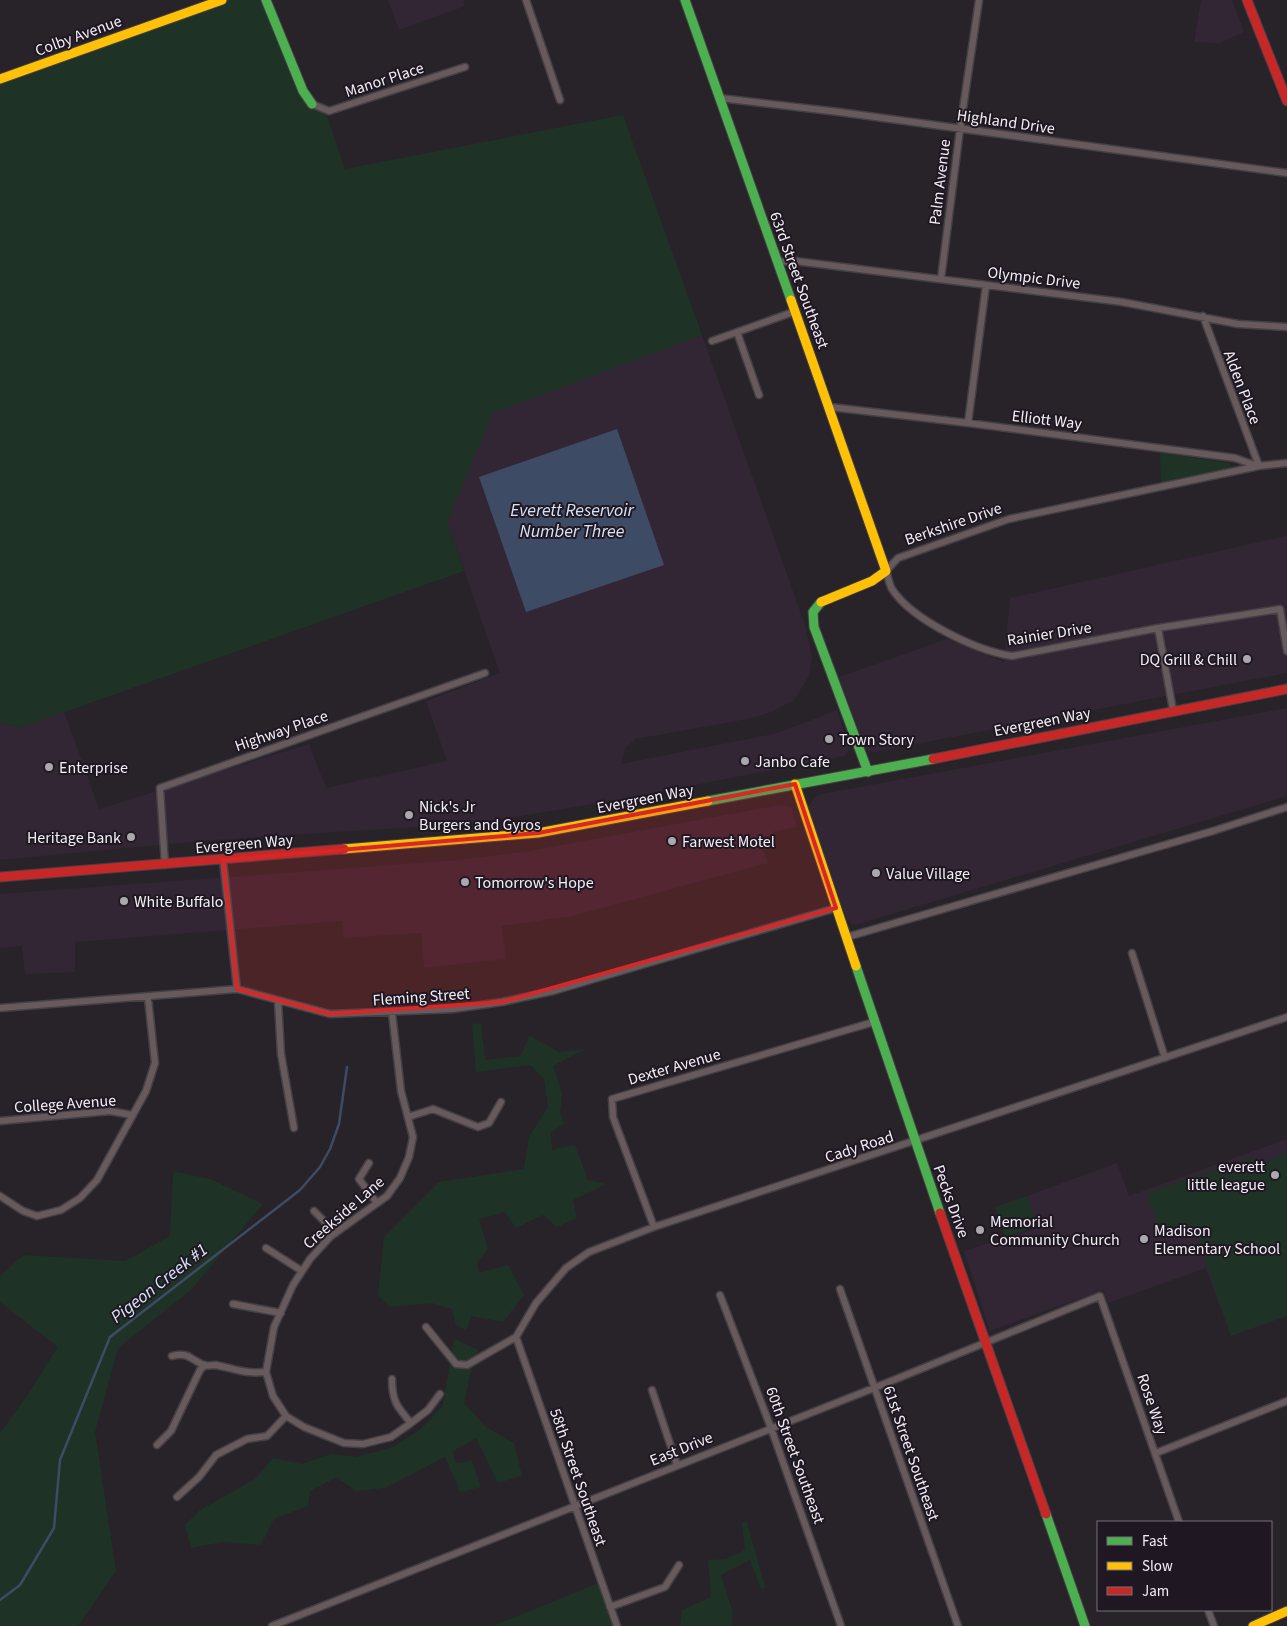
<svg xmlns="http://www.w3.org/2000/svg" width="1287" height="1626" font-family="'Source Sans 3',sans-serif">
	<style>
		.built { fill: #322635 }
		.green { fill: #1e3326 }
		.water { fill: #3e4b65 }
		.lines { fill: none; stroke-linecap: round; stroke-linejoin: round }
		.stream { stroke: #3e4b65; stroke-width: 2.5 }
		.street-casing { stroke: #444045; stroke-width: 9 }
		.fast-casing { stroke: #444045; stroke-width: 11 }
		.slow-casing { stroke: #444045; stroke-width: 11 }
		.jam-casing { stroke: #444045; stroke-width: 11 }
		.street { stroke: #675a5c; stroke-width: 6 }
		.fast { stroke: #4caf50; stroke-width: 9 }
		.slow { stroke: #ffc107; stroke-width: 9 }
		.jam { stroke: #c62828; stroke-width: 9 }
		.marked { fill: #d62828; fill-opacity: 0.2; stroke: #d62828; stroke-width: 4; stroke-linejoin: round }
		.poi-dot { fill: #aca7ae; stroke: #1f1822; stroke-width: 2 }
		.labels { text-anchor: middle; stroke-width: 4; stroke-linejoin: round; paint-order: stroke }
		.street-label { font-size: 16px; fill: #f3eef5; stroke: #1f1822 }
		.poi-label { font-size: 16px; fill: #f3eef5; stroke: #1f1822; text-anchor: start }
		.water-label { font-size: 18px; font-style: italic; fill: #d7e3f8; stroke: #1f1822 }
	</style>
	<rect width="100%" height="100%" fill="#282329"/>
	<!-- built -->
	<path class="built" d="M 388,0 L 463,0 L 465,6 L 399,30 Z
		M 1201,0 L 1232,0 L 1244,32 L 1220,43 L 1194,42 Z
		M 702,335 L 805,625 L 812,657 L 809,676 L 794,700 L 772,712 L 747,719 L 636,739 L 625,748 L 621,764 L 778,733 L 837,710 L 850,749 L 844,756 L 623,799 L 479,823 L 212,840 L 0,860 L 0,723 L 22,727 L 64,711 L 99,809 L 309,744 L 326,788 L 447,761 L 426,701 L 500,673 L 447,522 L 493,412 Z
		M 1287,536 L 1287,673 L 874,752 L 866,750 L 839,677 L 947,639 L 1004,662 L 1010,598 Z
		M 1287,708 L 1287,796 L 855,925 L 847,920 L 807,808 L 817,795 Z
		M 779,805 L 791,807 L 797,827 L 775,831 L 771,836 L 758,837 L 768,863 L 573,916 L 502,926 L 506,959 L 424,968 L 421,933 L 344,938 L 342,921 L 75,942 L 75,972 L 25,974 L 22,946 L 0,948 L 0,894 L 458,860 L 529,851 Z
		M 1287,1139 L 1287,1316 L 1231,1336 L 1206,1268 L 1108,1303 L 1103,1290 L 990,1331 L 964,1251 L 1038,1228 L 1027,1196 L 1117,1163 L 1129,1196 Z"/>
	<!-- green -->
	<path class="green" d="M 222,0 L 266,0 L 312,104 L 327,116 L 345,169 L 623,115 L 702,335 L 493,413 L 447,522 L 464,571 L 22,727 L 0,723 L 0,79 Z
		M 1160,453 L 1230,463 L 1231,468 L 1161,482 Z
		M 481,1023 L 485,1060 L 520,1056 L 530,1036 L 559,1052 L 585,1049 L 553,1066 L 562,1093 L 560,1113 L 564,1123 L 551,1133 L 552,1150 L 575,1145 L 588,1180 L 606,1184 L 573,1200 L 577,1218 L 557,1227 L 543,1215 L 516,1228 L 505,1212 L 479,1219 L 488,1249 L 477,1263 L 479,1273 L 508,1265 L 524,1295 L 503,1322 L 472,1316 L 466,1330 L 456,1325 L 452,1309 L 432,1303 L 390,1307 L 378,1295 L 384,1237 L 439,1182 L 524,1169 L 529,1137 L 548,1107 L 544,1079 L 530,1065 L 476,1072 L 472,1024 Z
		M 1287,1152 L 1287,1316 L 1231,1336 L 1195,1228 L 1192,1233 L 1172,1237 L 1170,1232 L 1161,1235 L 1147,1193 L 1254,1157 L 1259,1166 Z
		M 173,1171 L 210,1179 L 263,1204 L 191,1290 L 118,1348 L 95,1432 L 116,1571 L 78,1626 L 0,1626 L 0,1433 L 27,1396 L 58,1347 L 0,1302 L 0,1276 L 23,1255 L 125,1261 L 170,1236 Z
		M 1027,1196 L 1038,1227 L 1035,1227 L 1006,1237 L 995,1207 Z
		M 454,1339 L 478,1350 L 470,1375 L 464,1403 L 486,1427 L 514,1443 L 522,1476 L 498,1483 L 476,1438 L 453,1451 L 455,1463 L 472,1461 L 481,1487 L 460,1492 L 445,1457 L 385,1488 L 356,1491 L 337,1477 L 310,1491 L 308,1506 L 274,1519 L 261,1545 L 223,1542 L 191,1548 L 185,1525 L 200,1510 L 255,1479 L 273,1458 L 302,1464 L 331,1454 L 356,1457 L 393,1447 L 421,1429 L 443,1405 Z
		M 742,1522 L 747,1522 L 765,1587 L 761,1589 L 750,1560 L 721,1575 L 732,1610 L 732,1626 L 680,1626 L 682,1610 L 711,1597 L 708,1560 L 726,1559 L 745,1550 Z
		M 601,1582 L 616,1626 L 493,1626 Z"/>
	<!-- water -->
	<path class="water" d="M 617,429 L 664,565 L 526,612 L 479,477 Z"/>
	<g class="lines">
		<!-- stream -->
		<path class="stream" d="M 0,1600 L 20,1585 L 54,1528 L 60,1460 L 110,1337 L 300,1190 L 320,1167 L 330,1149 L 339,1124 L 347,1067"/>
		<!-- street casing -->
		<g class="street-casing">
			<path id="street" d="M 526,0 L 560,100
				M 720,98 L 839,112 L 1287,173
				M 312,104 L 329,111 L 465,67
				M 777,262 L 795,261 L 1122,302 L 1238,324 L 1287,327
				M 941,279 L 960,129 L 979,0
				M 1203,316 L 1259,466
				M 737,332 L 759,395
				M 712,341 L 796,311
				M 830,407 L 968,423 L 1235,458 L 1257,466
				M 968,423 L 986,285
				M 1287,463 L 1259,466 L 1009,519 L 898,558 L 886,571 C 888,576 889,584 892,589 C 912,620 977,651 1012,656 L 1158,628 L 1280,609 L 1287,651
				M 1158,628 L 1173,710
				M 223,860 L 237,989
				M 165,865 L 160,788 L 485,673
				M 847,937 L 1213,831 L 1287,807
				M 1132,953 L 1165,1058
				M 278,1002 L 281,1054 L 294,1128
				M 0,1008 L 237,989 L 330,1014 L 453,1009 L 502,1002 L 553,991 L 836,908
				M 392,1013 L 401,1091 L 413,1137 L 409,1157 L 400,1178 L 387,1196 L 331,1236 L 310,1259 L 293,1285 L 274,1327 L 266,1372 L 273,1396 L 286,1416 L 304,1427 L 344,1443 L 363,1444 L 391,1437 L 411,1423 C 397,1407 392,1401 392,1379
				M 408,1117 L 433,1109 L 478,1127 L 489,1123 L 501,1102
				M 0,1121 L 110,1111 L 132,1115
				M 369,1163 L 359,1179 L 377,1203
				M 0,1196 L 23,1211 L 37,1216 L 61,1210 L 80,1198 L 97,1180 L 146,1091 L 155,1063 L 148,998
				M 314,1211 L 336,1233
				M 654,1227 L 613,1117 L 612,1099 L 874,1022
				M 266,1248 L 302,1271
				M 840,1289 L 958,1626
				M 720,1295 L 771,1428 L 841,1626
				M 233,1304 L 281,1313
				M 426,1327 L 456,1364 L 467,1365 L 516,1337 L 536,1303 L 566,1268 L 589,1252 L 654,1227 L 1287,1017
				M 516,1337 L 617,1626
				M 172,1356 C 190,1352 189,1359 204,1365 C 207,1366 212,1365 216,1365 C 236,1369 243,1374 266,1372
				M 652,1390 L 677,1465
				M 411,1423 L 428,1410 L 440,1394
				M 157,1445 L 171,1431 L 200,1370 L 205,1365
				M 1156,1453 L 1287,1401
				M 177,1497 L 199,1477 L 216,1455 L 247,1439 L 267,1436 L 286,1416
				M 610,1607 L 665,1587 L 679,1565
				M 1208,1610 L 1214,1626
				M 272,1626 L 874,1388 L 1100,1296 L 1179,1522"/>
		</g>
		<!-- fast casing -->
		<g class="fast-casing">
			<path id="fast" d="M 266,0 L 303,91 L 312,104
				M 685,0 L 791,300
				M 821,602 L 813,612 L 814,627 L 868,772
				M 708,801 L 933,759
				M 856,966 L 940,1213
				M 1046,1514 L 1085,1626"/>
		</g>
		<!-- slow casing -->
		<g class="slow-casing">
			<path id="slow" d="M 0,79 L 222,0
				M 791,300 L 886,571 L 872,581 L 821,602
				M 795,784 L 856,966
				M 344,849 L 538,833 L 708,801
				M 1253,1626 L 1287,1611"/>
		</g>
		<!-- jam casing -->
		<g class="jam-casing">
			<path id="jam" d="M 1247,0 L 1287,101
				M 933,759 L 1287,689
				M 0,877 L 344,849
				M 940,1213 L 1046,1514"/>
		</g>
		<!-- street -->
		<use href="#street" class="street"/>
		<!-- fast -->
		<use href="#fast" class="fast"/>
		<!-- slow -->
		<use href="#slow" class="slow"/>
		<!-- jam -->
		<use href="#jam" class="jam"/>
	</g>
	<!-- marked area -->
	<path class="marked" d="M 795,784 L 836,908 L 502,1002 L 330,1014 L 237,989 L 223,860 L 538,833 Z"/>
	<!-- markers -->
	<g class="poi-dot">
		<circle cx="1247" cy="659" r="5"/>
		<circle cx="829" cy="739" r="5"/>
		<circle cx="745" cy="761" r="5"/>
		<circle cx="49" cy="767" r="5"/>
		<circle cx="409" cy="815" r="5"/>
		<circle cx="131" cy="837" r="5"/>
		<circle cx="672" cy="841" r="5"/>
		<circle cx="876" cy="873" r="5"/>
		<circle cx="465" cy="882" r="5"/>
		<circle cx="124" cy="901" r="5"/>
		<circle cx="1275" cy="1175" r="5"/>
		<circle cx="980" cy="1230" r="5"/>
		<circle cx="1144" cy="1239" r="5"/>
	</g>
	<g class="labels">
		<!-- street labels -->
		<g class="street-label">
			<text transform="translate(78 35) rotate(-20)" y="6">Colby Avenue</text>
			<text transform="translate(384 79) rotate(-18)" y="6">Manor Place</text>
			<text transform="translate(1006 121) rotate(8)" y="6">Highland Drive</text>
			<text transform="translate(939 182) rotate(-83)" y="6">Palm Avenue</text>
			<text transform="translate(1034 277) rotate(7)" y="6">Olympic Drive</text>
			<text transform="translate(800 280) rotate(70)" y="6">63rd Street Southeast</text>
			<text transform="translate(1243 387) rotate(69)" y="6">Alden Place</text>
			<text transform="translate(1047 419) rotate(7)" y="6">Elliott Way</text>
			<text transform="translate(953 523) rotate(-19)" y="6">Berkshire Drive</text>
			<text transform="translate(1049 633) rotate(-9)" y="6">Rainier Drive</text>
			<text transform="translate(1042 721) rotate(-11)" y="6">Evergreen Way</text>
			<text transform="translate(281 730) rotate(-19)" y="6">Highway Place</text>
			<text transform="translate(645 798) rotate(-11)" y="6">Evergreen Way</text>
			<text transform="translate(244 843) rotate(-5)" y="6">Evergreen Way</text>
			<text transform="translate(421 996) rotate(-4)" y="6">Fleming Street</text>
			<text transform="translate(674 1066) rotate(-16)" y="6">Dexter Avenue</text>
			<text transform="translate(65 1103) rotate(-4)" y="6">College Avenue</text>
			<text transform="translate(859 1146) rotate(-18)" y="6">Cady Road</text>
			<text transform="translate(952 1201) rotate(70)" y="6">Pecks Drive</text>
			<text transform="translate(343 1212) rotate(-41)" y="6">Creekside Lane</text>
			<text transform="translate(1153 1404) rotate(71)" y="6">Rose Way</text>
			<text transform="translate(681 1448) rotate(-22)" y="6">East Drive</text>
			<text transform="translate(912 1453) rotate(71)" y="6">61st Street Southeast</text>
			<text transform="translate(796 1455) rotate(70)" y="6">60th Street Southeast</text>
			<text transform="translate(579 1477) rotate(71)" y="6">58th Street Southeast</text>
		</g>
		<!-- poi labels -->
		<g class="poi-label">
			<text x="1237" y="665" text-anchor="end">DQ Grill &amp; Chill</text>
			<text x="839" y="745">Town Story</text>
			<text x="755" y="767">Janbo Cafe</text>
			<text x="59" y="773">Enterprise</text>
			<text x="419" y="812">Nick's Jr<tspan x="419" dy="18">Burgers and Gyros</tspan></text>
			<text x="121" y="843" text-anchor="end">Heritage Bank</text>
			<text x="682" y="847">Farwest Motel</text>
			<text x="886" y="879">Value Village</text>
			<text x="475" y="888">Tomorrow's Hope</text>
			<text x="134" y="907">White Buffalo</text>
			<text x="1265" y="1172" text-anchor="end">everett<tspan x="1265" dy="18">little league</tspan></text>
			<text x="990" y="1227">Memorial<tspan x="990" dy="18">Community Church</tspan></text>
			<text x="1154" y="1236">Madison<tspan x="1154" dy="18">Elementary School</tspan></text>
		</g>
		<!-- water labels -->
		<g class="water-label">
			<text x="572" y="516">Everett Reservoir<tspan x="572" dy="21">Number Three</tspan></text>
			<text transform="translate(159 1283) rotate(-38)" y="6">Pigeon Creek #1</text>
		</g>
	</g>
	<!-- legend -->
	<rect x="1097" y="1521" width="175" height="90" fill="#1f1822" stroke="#746e76"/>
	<rect x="1107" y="1537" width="25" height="8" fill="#4caf50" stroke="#746e76"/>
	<text x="1142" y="1546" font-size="15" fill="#f3eef5">Fast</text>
	<rect x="1107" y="1562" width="25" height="8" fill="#ffc107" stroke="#746e76"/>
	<text x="1142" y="1571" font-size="15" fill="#f3eef5">Slow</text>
	<rect x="1107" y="1587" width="25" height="8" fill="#c62828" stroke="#746e76"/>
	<text x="1142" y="1596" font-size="15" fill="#f3eef5">Jam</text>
</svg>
